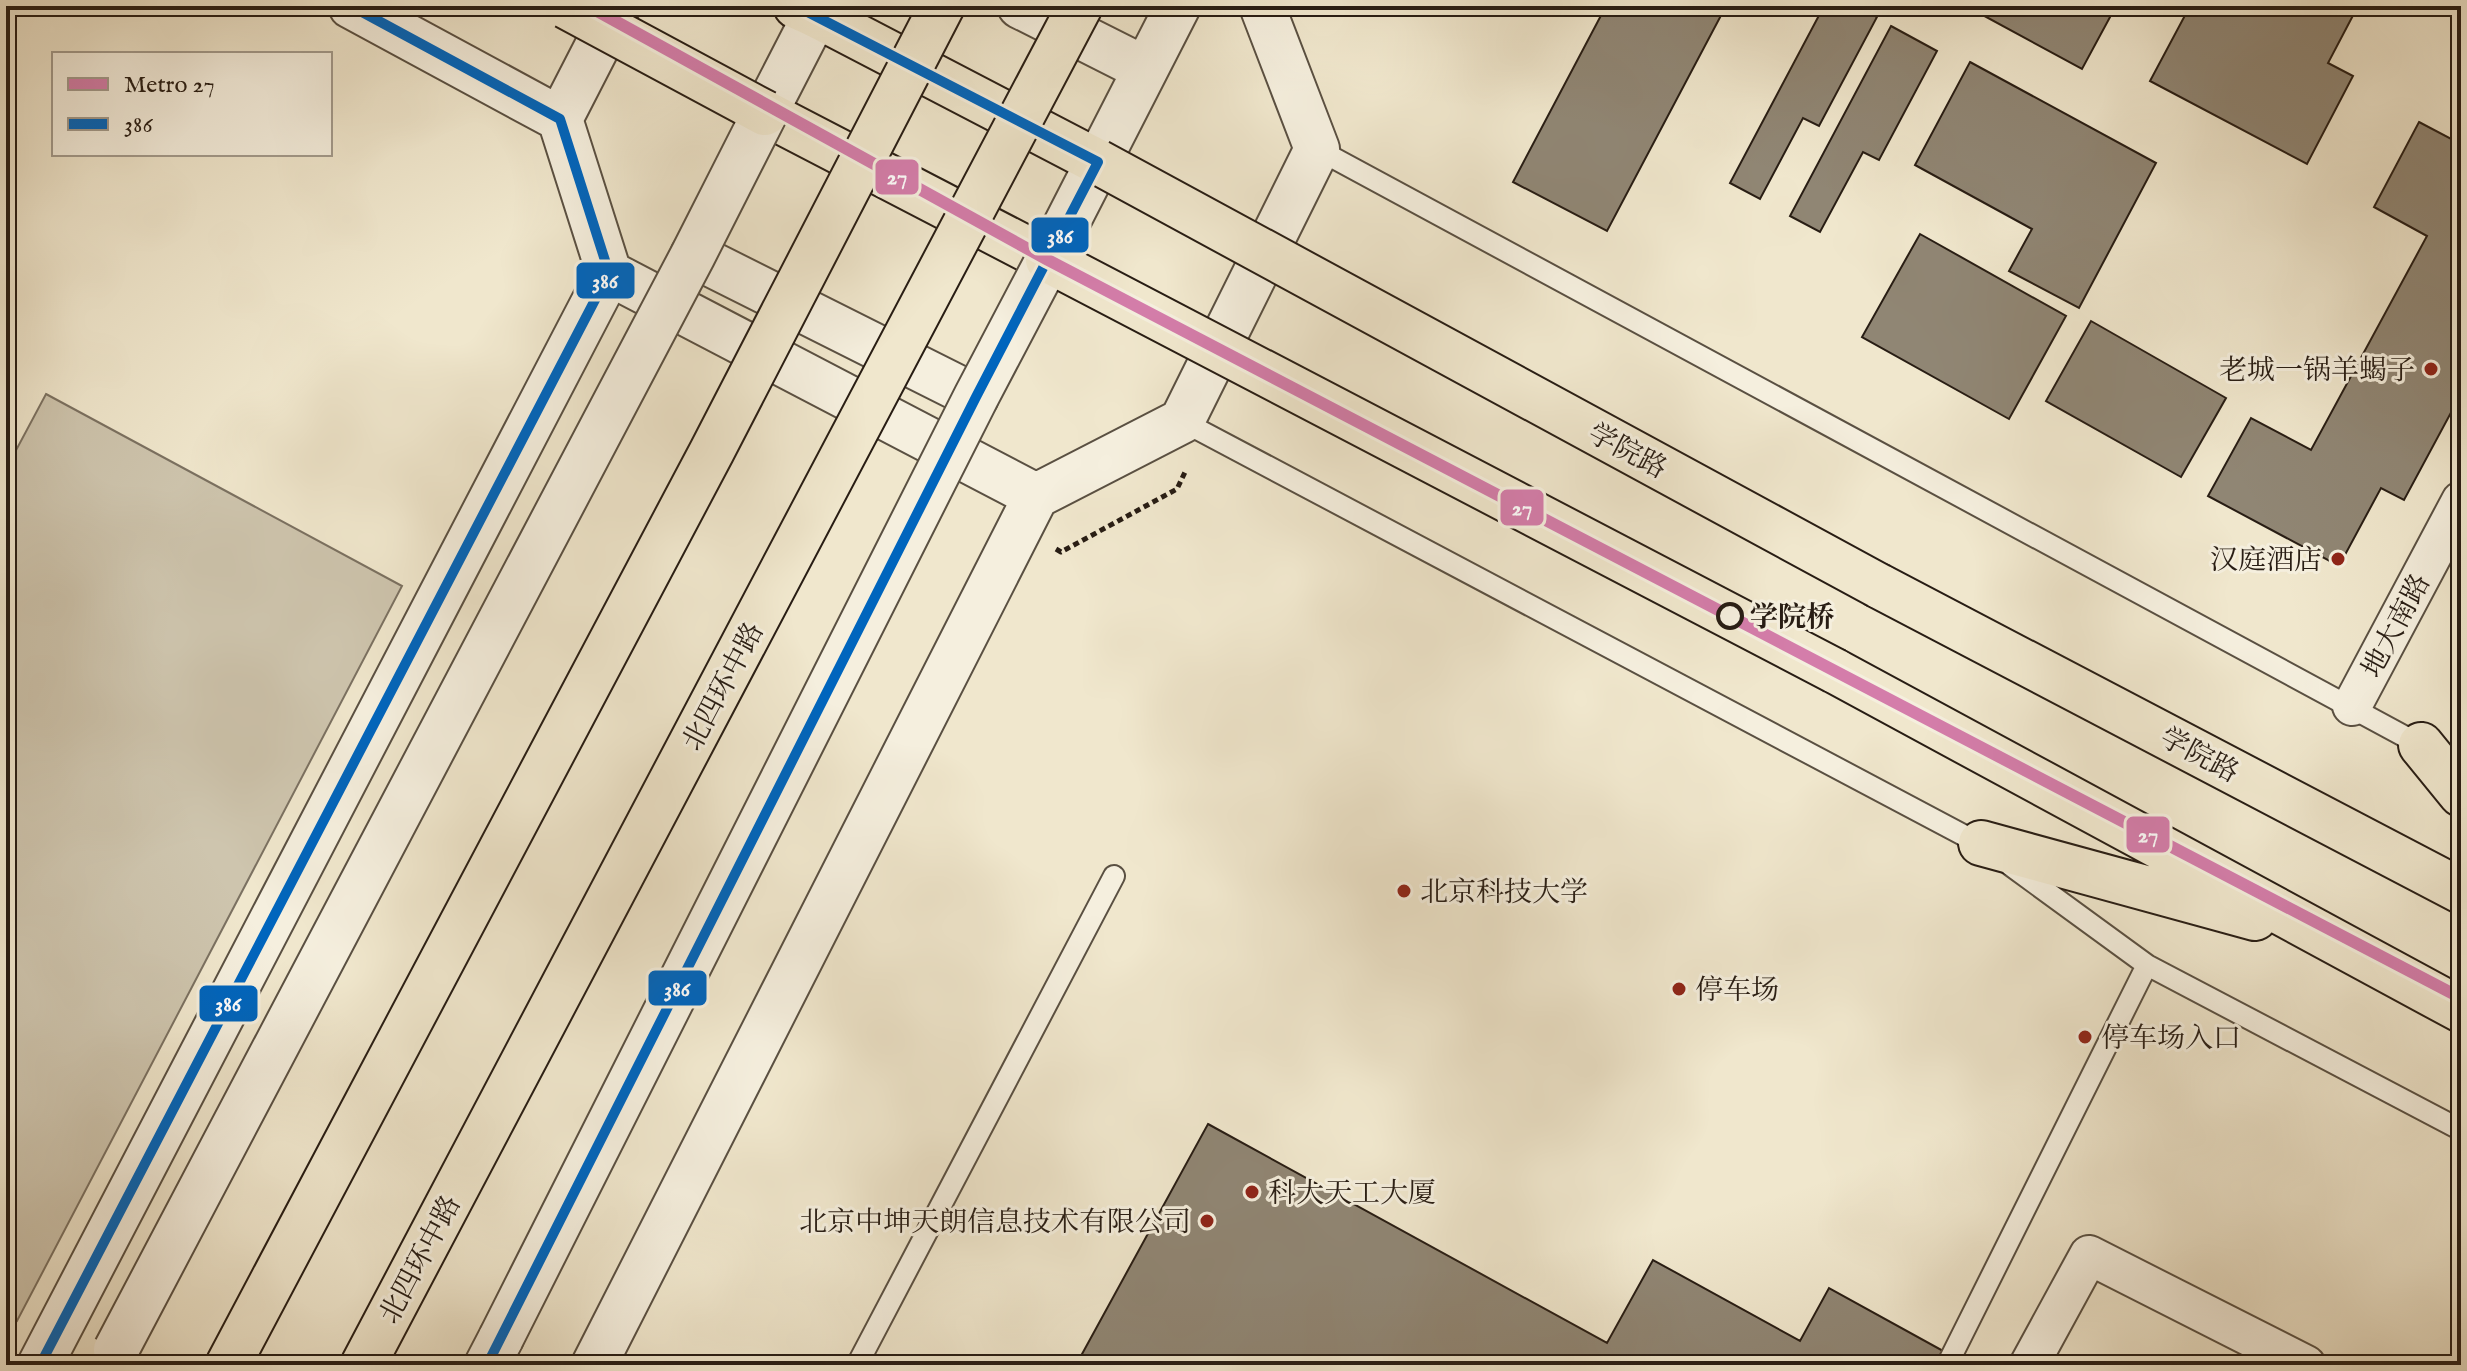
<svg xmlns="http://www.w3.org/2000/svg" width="2467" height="1371" font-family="'IM FELL English','Noto Serif SC',serif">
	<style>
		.green { fill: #cec5ae; stroke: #7b7161; stroke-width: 2 }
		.building { fill: #908674; stroke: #281d14; stroke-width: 2 }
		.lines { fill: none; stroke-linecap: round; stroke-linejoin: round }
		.service-casing { stroke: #5a5042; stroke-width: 24 }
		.minor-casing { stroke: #5a5042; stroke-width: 42 }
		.tertiary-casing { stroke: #5a5042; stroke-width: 48 }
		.primary-casing { stroke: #281d14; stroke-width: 48 }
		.trunk-casing { stroke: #281d14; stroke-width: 48 }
		.path { stroke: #281d14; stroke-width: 5; stroke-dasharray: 6 4; stroke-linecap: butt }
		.service { stroke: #f5efde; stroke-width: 20 }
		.minor { stroke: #f5efde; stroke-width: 38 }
		.tertiary { stroke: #f5efde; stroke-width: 44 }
		.primary { stroke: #f0e7cd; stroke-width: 44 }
		.trunk { stroke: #f0e7cd; stroke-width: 44 }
		.tertiary-bridge-casing { stroke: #5a5042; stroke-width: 48; stroke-linecap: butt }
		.primary-bridge-casing { stroke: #281d14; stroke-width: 48; stroke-linecap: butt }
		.trunk-bridge-casing { stroke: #281d14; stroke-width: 48; stroke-linecap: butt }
		.tertiary-bridge { stroke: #f5efde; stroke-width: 44 }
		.primary-bridge { stroke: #f0e7cd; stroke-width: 44 }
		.trunk-bridge { stroke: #f0e7cd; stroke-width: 44 }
		.bus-1-casing { stroke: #f5efde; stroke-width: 16 }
		.bus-1 { stroke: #0065bd; stroke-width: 10 }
		.metro-1-casing { stroke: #f5efde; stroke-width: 18 }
		.metro-1 { stroke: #d47daa; stroke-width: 12 }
		.poi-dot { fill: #8f2418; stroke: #f5efde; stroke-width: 3 }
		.stop-dot { fill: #f5efde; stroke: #281d14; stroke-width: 4 }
		.labels { text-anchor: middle; stroke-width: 6; stroke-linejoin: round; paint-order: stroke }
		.poi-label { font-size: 28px; fill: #281d14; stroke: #f5efde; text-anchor: start }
		.street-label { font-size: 28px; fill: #281d14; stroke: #f5efde }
		.stop-label { font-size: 28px; font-weight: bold; fill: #281d14; stroke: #f5efde; text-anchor: start }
		.line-badge { stroke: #f5efde; stroke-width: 3 }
		.badge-label { font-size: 22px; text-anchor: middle; font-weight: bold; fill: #fff }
	</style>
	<rect width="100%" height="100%" fill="#f0e7cd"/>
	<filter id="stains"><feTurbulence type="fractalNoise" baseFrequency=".0025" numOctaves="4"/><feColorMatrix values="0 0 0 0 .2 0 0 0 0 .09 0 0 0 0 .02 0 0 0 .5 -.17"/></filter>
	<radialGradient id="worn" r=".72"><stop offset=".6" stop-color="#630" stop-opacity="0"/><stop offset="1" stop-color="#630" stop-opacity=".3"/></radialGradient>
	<!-- green -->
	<path class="green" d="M 46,394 L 402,586 L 17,1321 L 6,1315 L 6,469 Z"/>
	<!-- building -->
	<path class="building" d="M 1606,6 L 1726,6 L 1607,231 L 1513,182 Z
		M 1824,6 L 1857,6 L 1877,17 L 1819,126 L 1803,118 L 1760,199 L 1730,183 Z
		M 1966,6 L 2116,6 L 2082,69 Z
		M 2190,6 L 2358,6 L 2328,63 L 2353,76 L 2307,164 L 2150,81 Z
		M 1891,26 L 1937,51 L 1879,160 L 1863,152 L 1820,232 L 1790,216 Z
		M 1970,62 L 2156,163 L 2079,308 L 2009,271 L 2032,229 L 1915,165 Z
		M 2419,122 L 2461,144 L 2461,394 L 2404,500 L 2381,488 L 2339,566 L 2208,496 L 2251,418 L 2311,450 L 2427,236 L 2374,207 Z
		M 1920,234 L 2066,316 L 2009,419 L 1862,337 Z
		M 2091,321 L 2226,398 L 2181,477 L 2046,401 Z
		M 1208,1124 L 1607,1343 L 1653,1260 L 1800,1341 L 1829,1288 L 1945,1352 L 1939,1365 L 1076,1365 Z"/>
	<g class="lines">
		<!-- service casing -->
		<g class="service-casing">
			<path id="service" d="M 1317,149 L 2426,748
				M 1182,421 L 1984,846
				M 2010,865 L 2147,965 L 2461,1130
				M 857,1365 L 1114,876
				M 1947,1365 L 2147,965"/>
		</g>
		<!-- minor casing -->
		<g class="minor-casing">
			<path id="minor" d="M 2352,706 L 2461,501
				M 2029,1365 L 2089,1255 L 2306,1365"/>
		</g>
		<!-- tertiary casing -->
		<g class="tertiary-casing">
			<path id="tertiary" d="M 351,6 L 560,119
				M 1020,6 L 1145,69
				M 765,113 L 820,6
				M 693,255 L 976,397
				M 1048,260 L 1178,6
				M 609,273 L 1036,496
				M 40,1365 L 609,273 L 560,119 L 618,6
				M 487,1365 L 501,1338
				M 594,1365 L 1036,496 L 1182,421 L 1317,149 L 1262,6"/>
		</g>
		<!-- primary casing -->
		<g class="primary-casing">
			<path id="primary" d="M 816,15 L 1098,162
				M 765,113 L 1048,260
				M 1879,586 L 2461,891
				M 1835,671 L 2461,1010
				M 2421,745 L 2461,794
				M 1981,843 L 2255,918"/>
		</g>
		<!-- trunk casing -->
		<g class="trunk-casing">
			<path id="trunk" d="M 796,6 L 816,15"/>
		</g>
		<!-- path -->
		<path class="path" d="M 1056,549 L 1061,552 L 1177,489 L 1186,470"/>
		<!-- service -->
		<use href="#service" class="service"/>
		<!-- minor -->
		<use href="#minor" class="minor"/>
		<!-- tertiary -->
		<use href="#tertiary" class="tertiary"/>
		<!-- primary -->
		<use href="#primary" class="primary"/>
		<!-- trunk -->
		<use href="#trunk" class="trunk"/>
		<!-- tertiary-bridge casing -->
		<g class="tertiary-bridge-casing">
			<path id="tertiary-bridge" d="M 501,1338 L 976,397 L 1048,260
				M 116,1350 L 693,255 L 765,113"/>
		</g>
		<!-- primary-bridge casing -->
		<g class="primary-bridge-casing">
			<path id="primary-bridge" d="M 1098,162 L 1879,586
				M 1048,260 L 1835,671"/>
		</g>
		<!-- trunk-bridge casing -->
		<g class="trunk-bridge-casing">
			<path id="trunk-bridge" d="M 566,6 L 765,113
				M 228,1365 L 712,451 L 942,6
				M 363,1365 L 1080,6"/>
		</g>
		<!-- tertiary-bridge -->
		<use href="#tertiary-bridge" class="tertiary-bridge"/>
		<!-- primary-bridge -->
		<use href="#primary-bridge" class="primary-bridge"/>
		<!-- trunk-bridge -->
		<use href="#trunk-bridge" class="trunk-bridge"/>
		<!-- bus-1 casing -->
		<g class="bus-1-casing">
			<path id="bus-1" d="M 40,1365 L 609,273 L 560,119 L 351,6
				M 487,1365 L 976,397 L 1098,162 L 796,6"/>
		</g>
		<!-- bus-1 -->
		<use href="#bus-1" class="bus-1"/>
		<!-- metro-1 casing -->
		<g class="metro-1-casing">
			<path id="metro-1" d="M 588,6 L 1048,260 L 2461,998"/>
		</g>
		<!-- metro-1 -->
		<use href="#metro-1" class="metro-1"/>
	</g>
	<!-- markers -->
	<g class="poi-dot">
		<circle cx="2431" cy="369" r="8"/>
		<circle cx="2338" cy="559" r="8"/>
		<circle cx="1404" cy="891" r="8"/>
		<circle cx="1679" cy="989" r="8"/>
		<circle cx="2085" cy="1037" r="8"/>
		<circle cx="1252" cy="1192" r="8"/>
		<circle cx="1207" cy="1221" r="8"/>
	</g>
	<circle class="stop-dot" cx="1730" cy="616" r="12"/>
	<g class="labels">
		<!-- poi labels -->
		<g class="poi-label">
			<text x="2415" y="379" text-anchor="end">老城一锅羊蝎子</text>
			<text x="2322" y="569" text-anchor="end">汉庭酒店</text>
			<text x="1420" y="901">北京科技大学</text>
			<text x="1695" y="999">停车场</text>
			<text x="2101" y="1047">停车场入口</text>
			<text x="1268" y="1202">科大天工大厦</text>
			<text x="1191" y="1231" text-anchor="end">北京中坤天朗信息技术有限公司</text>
		</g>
		<!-- street labels -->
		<g class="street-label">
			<text transform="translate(1628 450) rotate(28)" y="10">学院路</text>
			<text transform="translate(2395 625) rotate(-62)" y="10">地大南路</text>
			<text transform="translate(722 686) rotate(-62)" y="10">北四环中路</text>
			<text transform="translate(2200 754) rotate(28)" y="10">学院路</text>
			<text transform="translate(419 1259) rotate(-62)" y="10">北四环中路</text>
		</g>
		<!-- stop labels -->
		<g class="stop-label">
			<text x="1750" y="626">学院桥</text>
		</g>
	</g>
	<g class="line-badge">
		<rect x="874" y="158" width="46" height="38" rx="8" fill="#d47daa"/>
		<rect x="1030" y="216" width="60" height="38" rx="8" fill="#0065bd"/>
		<rect x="575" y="261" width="61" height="39" rx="8" fill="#0065bd"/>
		<rect x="1499" y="488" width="46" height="39" rx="8" fill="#d47daa"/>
		<rect x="2125" y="815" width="46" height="39" rx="8" fill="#d47daa"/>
		<rect x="647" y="969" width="61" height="38" rx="8" fill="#0065bd"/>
		<rect x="198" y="984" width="61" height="39" rx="8" fill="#0065bd"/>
	</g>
	<g class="badge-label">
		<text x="897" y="184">27</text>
		<text x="1060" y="243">386</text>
		<text x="605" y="288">386</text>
		<text x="1522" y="515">27</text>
		<text x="2148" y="842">27</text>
		<text x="677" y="996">386</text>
		<text x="228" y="1011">386</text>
	</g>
	<!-- margin -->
	<rect width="2467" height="1371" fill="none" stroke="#f0e7cd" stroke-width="32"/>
	<rect x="8" y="8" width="2451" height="1355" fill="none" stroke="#281d14" stroke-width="4"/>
	<rect x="16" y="16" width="2435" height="1339" fill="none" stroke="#281d14" stroke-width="2"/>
	<!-- legend -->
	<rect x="52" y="52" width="280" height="104" fill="#f5efde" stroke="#a39b8d" stroke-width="2"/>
	<rect x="68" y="78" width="40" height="12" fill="#d47daa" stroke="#a39b8d" stroke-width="2"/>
	<text x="124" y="92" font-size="24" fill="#281d14">Metro 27</text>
	<rect x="68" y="118" width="40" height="12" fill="#0065bd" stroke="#a39b8d" stroke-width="2"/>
	<text x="124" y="132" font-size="24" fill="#281d14">386</text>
	<rect width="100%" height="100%" filter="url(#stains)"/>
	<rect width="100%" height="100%" fill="url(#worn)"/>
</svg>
